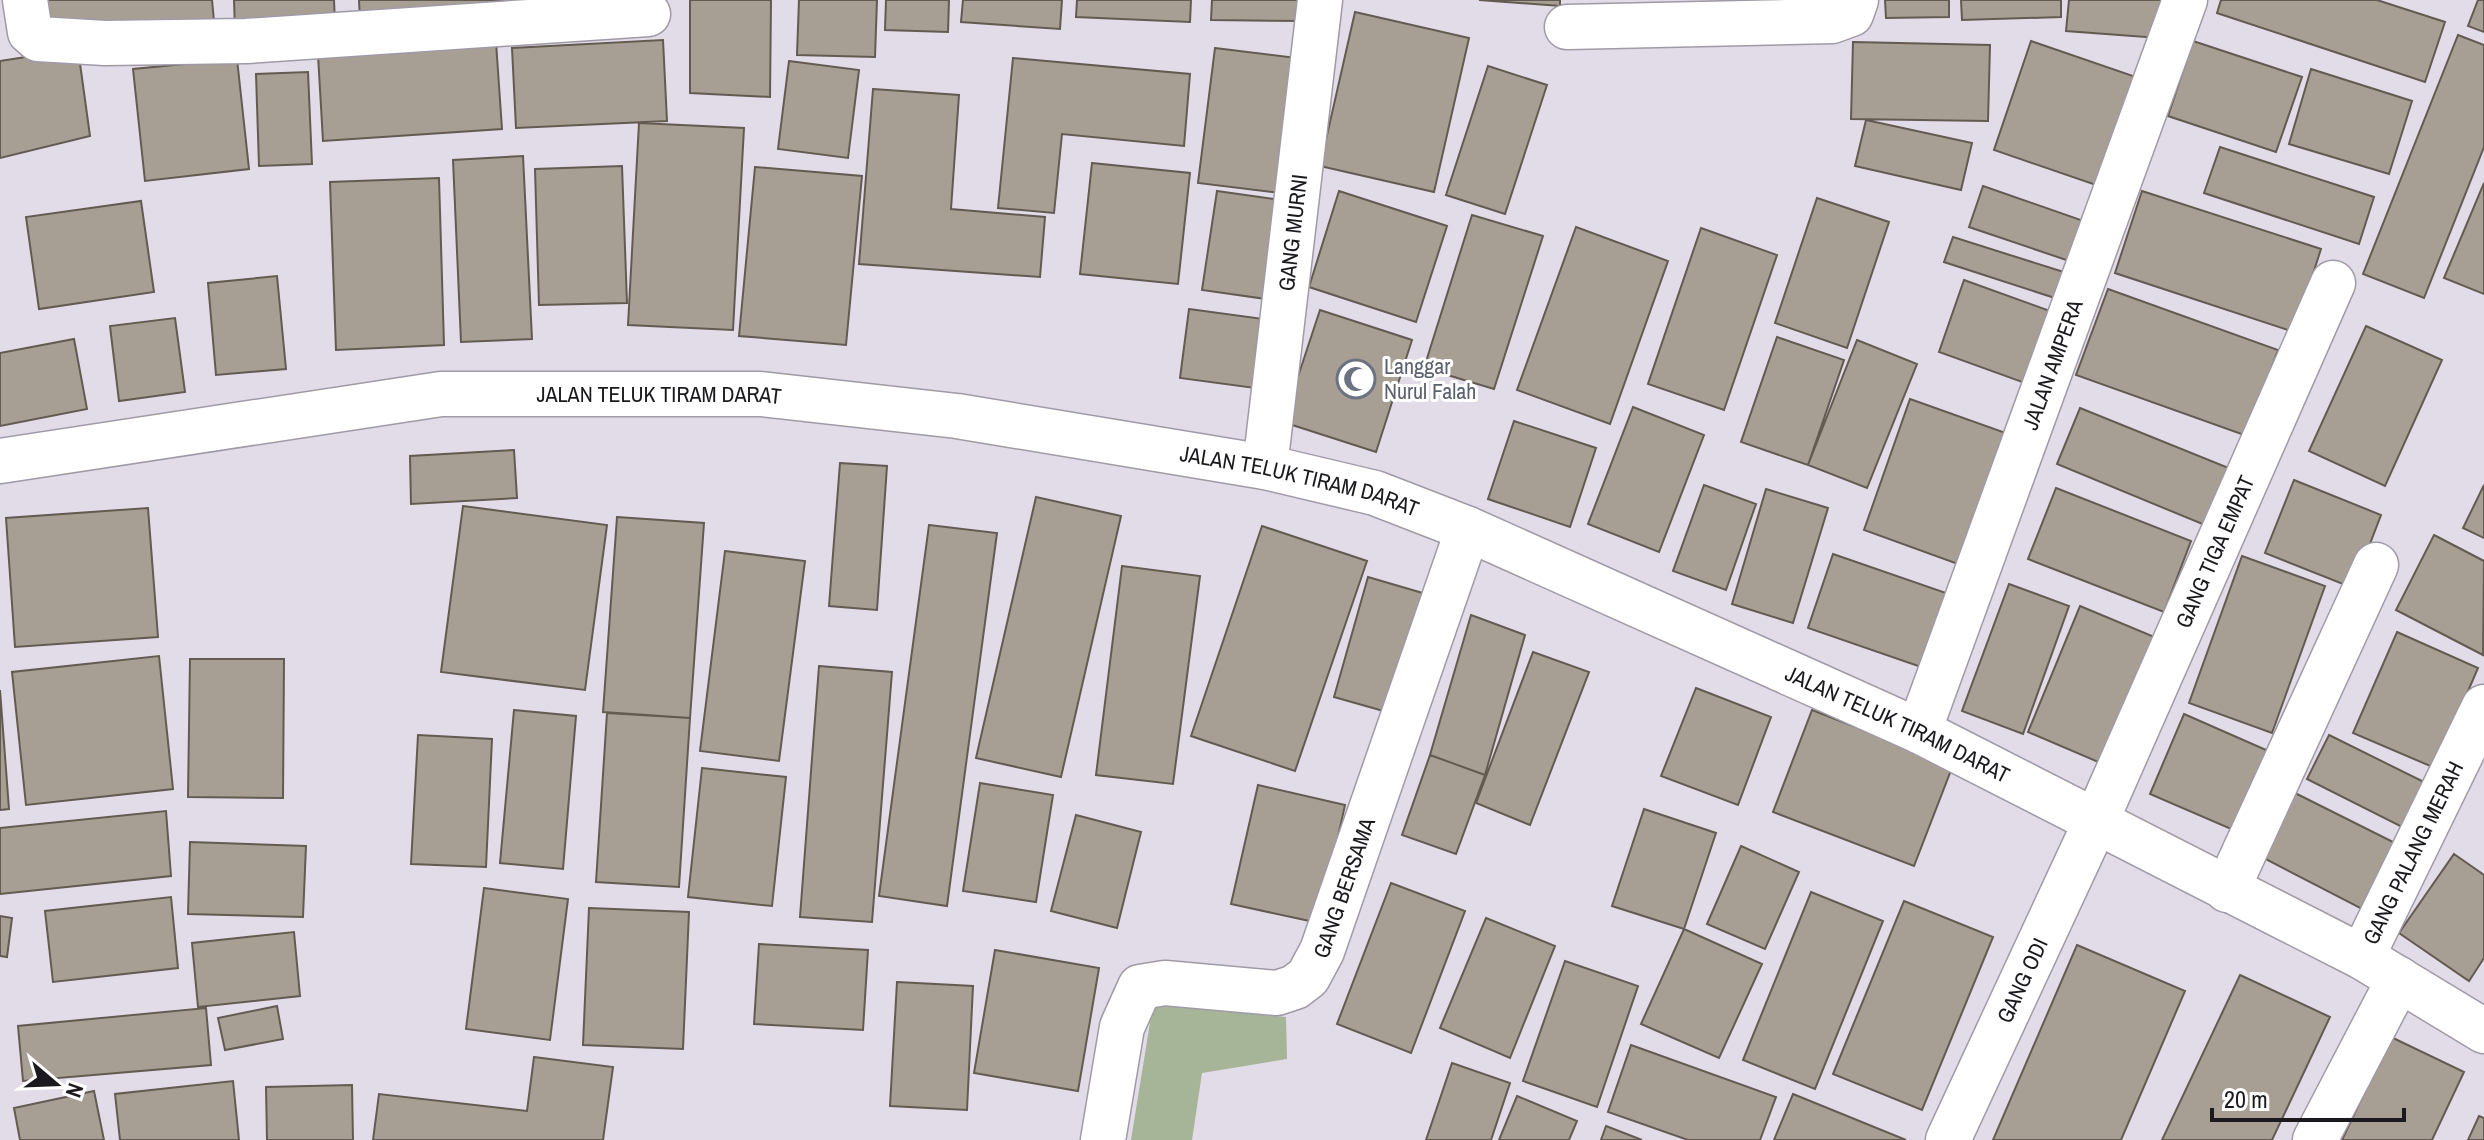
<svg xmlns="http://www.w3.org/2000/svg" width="2484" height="1140" font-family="'Archivo Narrow',sans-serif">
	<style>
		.green { fill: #a6b497 }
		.building { fill: #a89f94; stroke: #635b51; stroke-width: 2 }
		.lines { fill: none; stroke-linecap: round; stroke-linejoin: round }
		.street-casing { stroke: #a09aa6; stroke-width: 47 }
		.secondary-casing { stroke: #a09aa6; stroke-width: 47 }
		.street { stroke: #fff; stroke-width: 44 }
		.secondary { stroke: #fff; stroke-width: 44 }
		.labels { text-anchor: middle; stroke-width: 6; stroke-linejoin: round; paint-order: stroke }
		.street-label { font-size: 22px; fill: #1b191d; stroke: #fff }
		.worship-label { font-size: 22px; fill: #5b616d; stroke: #fff; text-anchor: start }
	</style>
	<rect width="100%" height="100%" fill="#e2dbe8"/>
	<!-- green -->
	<path class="green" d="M 1153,1004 L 1286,1017 L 1287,1059 L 1202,1073 L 1192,1140 L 1131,1140 Z"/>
	<!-- building -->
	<path class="building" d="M 47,0 L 212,0 L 214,21 L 49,29 Z
		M 234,0 L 334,0 L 335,24 L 235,30 Z
		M 359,0 L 631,0 L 360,21 Z
		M 690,0 L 771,0 L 770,97 L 690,93 Z
		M 799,0 L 877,0 L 875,57 L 797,55 Z
		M 886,0 L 949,0 L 948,32 L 885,30 Z
		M 963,0 L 1062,0 L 1060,29 L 961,22 Z
		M 1077,0 L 1191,0 L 1190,22 L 1076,17 Z
		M 1212,0 L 1304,0 L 1303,21 L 1211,20 Z
		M 1479,0 L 1560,0 L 1560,6 Z
		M 1885,0 L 1949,0 L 1949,17 L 1886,18 Z
		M 1961,0 L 2061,0 L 2061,17 L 1962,20 Z
		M 2069,0 L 2161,0 L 2159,38 L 2066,31 Z
		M 2221,0 L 2377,0 L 2445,22 L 2425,82 L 2217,13 Z
		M 2478,0 L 2484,0 L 2484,32 L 2468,26 Z
		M 1355,12 L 1469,38 L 1434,192 L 1320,166 Z
		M 2458,35 L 2484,45 L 2484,147 L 2424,298 L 2363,274 Z
		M 663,40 L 667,121 L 516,128 L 512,48 Z
		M 2031,41 L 2136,77 L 2099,186 L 1994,150 Z
		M 2193,41 L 2302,77 L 2276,152 L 2168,116 Z
		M 496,42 L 502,129 L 323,141 L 318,55 Z
		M 1853,42 L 1990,45 L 1988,121 L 1851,119 Z
		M 1215,48 L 1297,58 L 1280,193 L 1198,183 Z
		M 78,49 L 90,136 L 0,158 L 0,61 Z
		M 1013,58 L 1190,74 L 1184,146 L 1062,134 L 1054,213 L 998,208 Z
		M 237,59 L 249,169 L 145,181 L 133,69 Z
		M 789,61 L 859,70 L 848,158 L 778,149 Z
		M 1488,66 L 1547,85 L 1505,214 L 1446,195 Z
		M 2311,69 L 2412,101 L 2389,174 L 2289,144 Z
		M 308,72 L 312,164 L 259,166 L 256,74 Z
		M 873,89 L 959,95 L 951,209 L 1045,217 L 1040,277 L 859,264 Z
		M 1866,120 L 1972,143 L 1961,190 L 1855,166 Z
		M 639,123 L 744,128 L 733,330 L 628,325 Z
		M 2220,147 L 2374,197 L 2359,244 L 2204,193 Z
		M 523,156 L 532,339 L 461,342 L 453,160 Z
		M 1092,163 L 1190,173 L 1178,284 L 1080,274 Z
		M 622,166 L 627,303 L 539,305 L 535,169 Z
		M 755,167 L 862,176 L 846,345 L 739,336 Z
		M 439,178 L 444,345 L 336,350 L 330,182 Z
		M 2484,183 L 2484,294 L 2444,278 Z
		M 1983,186 L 2098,226 L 2084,266 L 1969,227 Z
		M 1217,191 L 1295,202 L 1280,301 L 1202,290 Z
		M 1339,191 L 1447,226 L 1416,322 L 1309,287 Z
		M 2142,191 L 2321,249 L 2294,332 L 2115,273 Z
		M 1817,198 L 1889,222 L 1847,348 L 1775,323 Z
		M 141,201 L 154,292 L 39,309 L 26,217 Z
		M 1472,215 L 1543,236 L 1494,389 L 1424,368 Z
		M 1576,227 L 1668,261 L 1610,424 L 1517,390 Z
		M 1701,228 L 1777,255 L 1724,410 L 1648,384 Z
		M 1953,237 L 2073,275 L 2064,301 L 1944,262 Z
		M 277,276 L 286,369 L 216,375 L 208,283 Z
		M 1964,280 L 2061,315 L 2036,387 L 1939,352 Z
		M 2108,289 L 2278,350 L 2247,436 L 2076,375 Z
		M 1189,309 L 1271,320 L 1262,389 L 1180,378 Z
		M 1320,310 L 1412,340 L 1376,452 L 1283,422 Z
		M 175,318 L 185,392 L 119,401 L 110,326 Z
		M 2366,326 L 2442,360 L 2385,486 L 2309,451 Z
		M 1777,337 L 1844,360 L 1808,465 L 1741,442 Z
		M 74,339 L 87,409 L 0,426 L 0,353 Z
		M 1857,340 L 1917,364 L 1867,488 L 1808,465 Z
		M 1910,399 L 2017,437 L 1969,568 L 1864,530 Z
		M 1633,407 L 1704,435 L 1659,552 L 1588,524 Z
		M 2080,408 L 2241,473 L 2217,530 L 2057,464 Z
		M 1514,421 L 1596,448 L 1570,527 L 1488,499 Z
		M 514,450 L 517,498 L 411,504 L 410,456 Z
		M 840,463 L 887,466 L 877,610 L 829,606 Z
		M 2294,480 L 2381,515 L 2353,588 L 2265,553 Z
		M 1704,485 L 1756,504 L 1726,590 L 1673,571 Z
		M 2484,485 L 2484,538 L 2463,528 Z
		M 2056,488 L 2191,541 L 2164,612 L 2028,559 Z
		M 1766,489 L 1828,508 L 1793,623 L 1732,604 Z
		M 1036,497 L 1121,516 L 1061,777 L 976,758 Z
		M 463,506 L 607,525 L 585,690 L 441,672 Z
		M 148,508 L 158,637 L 15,647 L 6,518 Z
		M 617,517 L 704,523 L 690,718 L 603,712 Z
		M 929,525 L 997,533 L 947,906 L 879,896 Z
		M 1262,526 L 1367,561 L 1295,771 L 1191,736 Z
		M 2434,535 L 2484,561 L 2483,655 L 2396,610 Z
		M 725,551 L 805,561 L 779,761 L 700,751 Z
		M 1833,554 L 1949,594 L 1924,668 L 1808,628 Z
		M 2242,556 L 2325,586 L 2272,733 L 2189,703 Z
		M 1122,566 L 1200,576 L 1173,784 L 1096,775 Z
		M 1368,577 L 1426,594 L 1394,714 L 1334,697 Z
		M 2009,584 L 2069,606 L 2023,734 L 1962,711 Z
		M 2080,606 L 2164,641 L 2110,767 L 2028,732 Z
		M 1471,615 L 1525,635 L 1485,775 L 1430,755 Z
		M 2397,632 L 2478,668 L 2435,768 L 2353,733 Z
		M 1533,652 L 1589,672 L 1530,825 L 1476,803 Z
		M 159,656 L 173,789 L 26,805 L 12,672 Z
		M 190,659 L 284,659 L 283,798 L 188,797 Z
		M 819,666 L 892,672 L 872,922 L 800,917 Z
		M 1696,688 L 1771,717 L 1738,805 L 1661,776 Z
		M 0,690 L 9,809 L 0,810 Z
		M 514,710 L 576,716 L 563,869 L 500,863 Z
		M 1812,710 L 1953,765 L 1914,866 L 1773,812 Z
		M 607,713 L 690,718 L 679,887 L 596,882 Z
		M 2184,714 L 2273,753 L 2238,832 L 2150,794 Z
		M 418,735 L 492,739 L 486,867 L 411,864 Z
		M 2329,735 L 2430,785 L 2408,830 L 2307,779 Z
		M 1430,755 L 1485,775 L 1456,854 L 1402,835 Z
		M 702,768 L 786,777 L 772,906 L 688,897 Z
		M 980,783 L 1053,795 L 1036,902 L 963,891 Z
		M 1258,785 L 1345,805 L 1319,923 L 1231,904 Z
		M 2291,791 L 2397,844 L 2364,910 L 2258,855 Z
		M 1644,809 L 1716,833 L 1684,929 L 1612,906 Z
		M 166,811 L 171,876 L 0,894 L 0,828 Z
		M 1076,815 L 1141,832 L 1117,928 L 1051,911 Z
		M 190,842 L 306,846 L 303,917 L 188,914 Z
		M 1741,846 L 1799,872 L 1765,949 L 1707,924 Z
		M 2454,854 L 2484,875 L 2484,958 L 2469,981 L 2399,933 Z
		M 1391,883 L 1465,911 L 1411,1053 L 1337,1024 Z
		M 484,888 L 568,899 L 550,1040 L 466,1029 Z
		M 1811,892 L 1883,921 L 1815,1089 L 1743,1060 Z
		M 171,897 L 178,968 L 53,982 L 45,911 Z
		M 1904,901 L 1993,937 L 1922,1110 L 1833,1074 Z
		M 589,908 L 689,912 L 683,1049 L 583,1045 Z
		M 0,916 L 12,918 L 7,957 L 0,956 Z
		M 1486,918 L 1555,946 L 1510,1058 L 1440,1028 Z
		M 1684,929 L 1762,964 L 1719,1058 L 1641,1024 Z
		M 294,932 L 300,996 L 198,1007 L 192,943 Z
		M 759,944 L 868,950 L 863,1030 L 754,1024 Z
		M 2077,945 L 2185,991 L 2121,1140 L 1993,1140 Z
		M 995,950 L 1099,968 L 1078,1091 L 974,1073 Z
		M 1565,961 L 1638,986 L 1597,1107 L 1523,1081 Z
		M 2240,975 L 2330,1017 L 2272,1140 L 2162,1140 Z
		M 897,982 L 973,986 L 967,1110 L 890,1106 Z
		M 277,1006 L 283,1039 L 225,1050 L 218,1018 Z
		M 206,1008 L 211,1065 L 23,1081 L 18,1026 Z
		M 2391,1037 L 2464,1072 L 2432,1140 L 2342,1140 Z
		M 1631,1045 L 1776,1097 L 1760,1140 L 1688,1140 L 1608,1112 Z
		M 534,1057 L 613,1067 L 603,1140 L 373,1140 L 379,1094 L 527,1111 Z
		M 1452,1063 L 1510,1083 L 1491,1140 L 1426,1140 Z
		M 233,1081 L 239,1140 L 120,1140 L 115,1094 Z
		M 352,1085 L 353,1140 L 267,1140 L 266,1087 Z
		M 94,1091 L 104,1140 L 20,1140 L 14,1108 Z
		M 1793,1094 L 1906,1140 L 1774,1140 Z
		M 1517,1096 L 1577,1121 L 1569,1140 L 1499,1140 Z
		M 2479,1116 L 2484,1118 L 2484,1140 L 2468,1140 Z
		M 1606,1126 L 1642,1140 L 1601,1140 Z"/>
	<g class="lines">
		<!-- street casing -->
		<g class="street-casing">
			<g id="street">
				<path d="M 25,0 L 30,32 L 38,39 L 105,43 L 246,41 L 648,14"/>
				<path d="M 1567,27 L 1832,21 L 1851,14 L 1856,0"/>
				<path id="s1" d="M 1265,467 L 1320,0"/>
				<path d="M 2227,890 L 2376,565"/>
				<path id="s2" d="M 2362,957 L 2484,707"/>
				<path id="s3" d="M 1103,1140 L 1122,1027 L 1140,987 L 1165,983 L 1277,993 L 1295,987 L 1308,977 L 1322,951 L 1468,529"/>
				<path id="s4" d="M 1948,1140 L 2097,819 L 2333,283"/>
				<path d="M 2315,1140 L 2399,979"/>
			</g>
		</g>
		<!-- secondary casing -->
		<g class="secondary-casing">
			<g id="secondary">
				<path id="s5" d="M 0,461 L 441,394 L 761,394 L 957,416 L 1265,467 L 1375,493 L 1468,529 L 1919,731 L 2362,957 L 2484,1031"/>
				<path id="s6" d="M 1919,731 L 2185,0"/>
			</g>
		</g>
		<!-- street -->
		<use href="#street" class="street"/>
		<!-- secondary -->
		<use href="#secondary" class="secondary"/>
	</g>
	<!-- icons -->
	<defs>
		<g id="mosque-ring" transform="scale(2)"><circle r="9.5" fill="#fff" stroke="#6b7280" stroke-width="1.5"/><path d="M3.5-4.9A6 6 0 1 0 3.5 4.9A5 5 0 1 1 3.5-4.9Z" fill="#6b7280"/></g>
	</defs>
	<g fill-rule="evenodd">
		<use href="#mosque-ring" x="1356" y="379"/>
	</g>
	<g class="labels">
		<!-- street labels -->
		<g class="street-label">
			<text dy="8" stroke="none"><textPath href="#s1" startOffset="236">GANG MURNI</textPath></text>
			<text dy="8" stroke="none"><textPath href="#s6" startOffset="390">JALAN AMPERA</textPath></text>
			<text dy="8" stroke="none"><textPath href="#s5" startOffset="664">JALAN TELUK TIRAM DARAT</textPath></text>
			<text dy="8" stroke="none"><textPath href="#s5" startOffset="1312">JALAN TELUK TIRAM DARAT</textPath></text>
			<text dy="8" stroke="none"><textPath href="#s4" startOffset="646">GANG TIGA EMPAT</textPath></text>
			<text dy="8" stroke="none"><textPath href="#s5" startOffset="1960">JALAN TELUK TIRAM DARAT</textPath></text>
			<text dy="8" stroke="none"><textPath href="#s2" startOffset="116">GANG PALANG MERAH</textPath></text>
			<text dy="8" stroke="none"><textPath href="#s3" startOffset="428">GANG BERSAMA</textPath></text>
			<text dy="8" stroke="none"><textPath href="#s4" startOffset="176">GANG ODI</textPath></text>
		</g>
		<!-- worship labels -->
		<g class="worship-label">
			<text x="1384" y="374">Langgar<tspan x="1384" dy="25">Nurul Falah</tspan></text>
		</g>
	</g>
	<!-- north arrow -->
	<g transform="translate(56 1084) rotate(109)" stroke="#ffffff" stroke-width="6" paint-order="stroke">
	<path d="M0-6L14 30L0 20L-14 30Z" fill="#1b191d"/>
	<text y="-12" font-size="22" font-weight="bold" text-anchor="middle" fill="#1b191d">N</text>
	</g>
	<!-- scale -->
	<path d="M2212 1108v12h192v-12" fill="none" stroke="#1b191d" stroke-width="4"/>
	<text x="2224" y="1108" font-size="24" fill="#1b191d" stroke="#ffffff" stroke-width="6" paint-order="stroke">20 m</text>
</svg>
